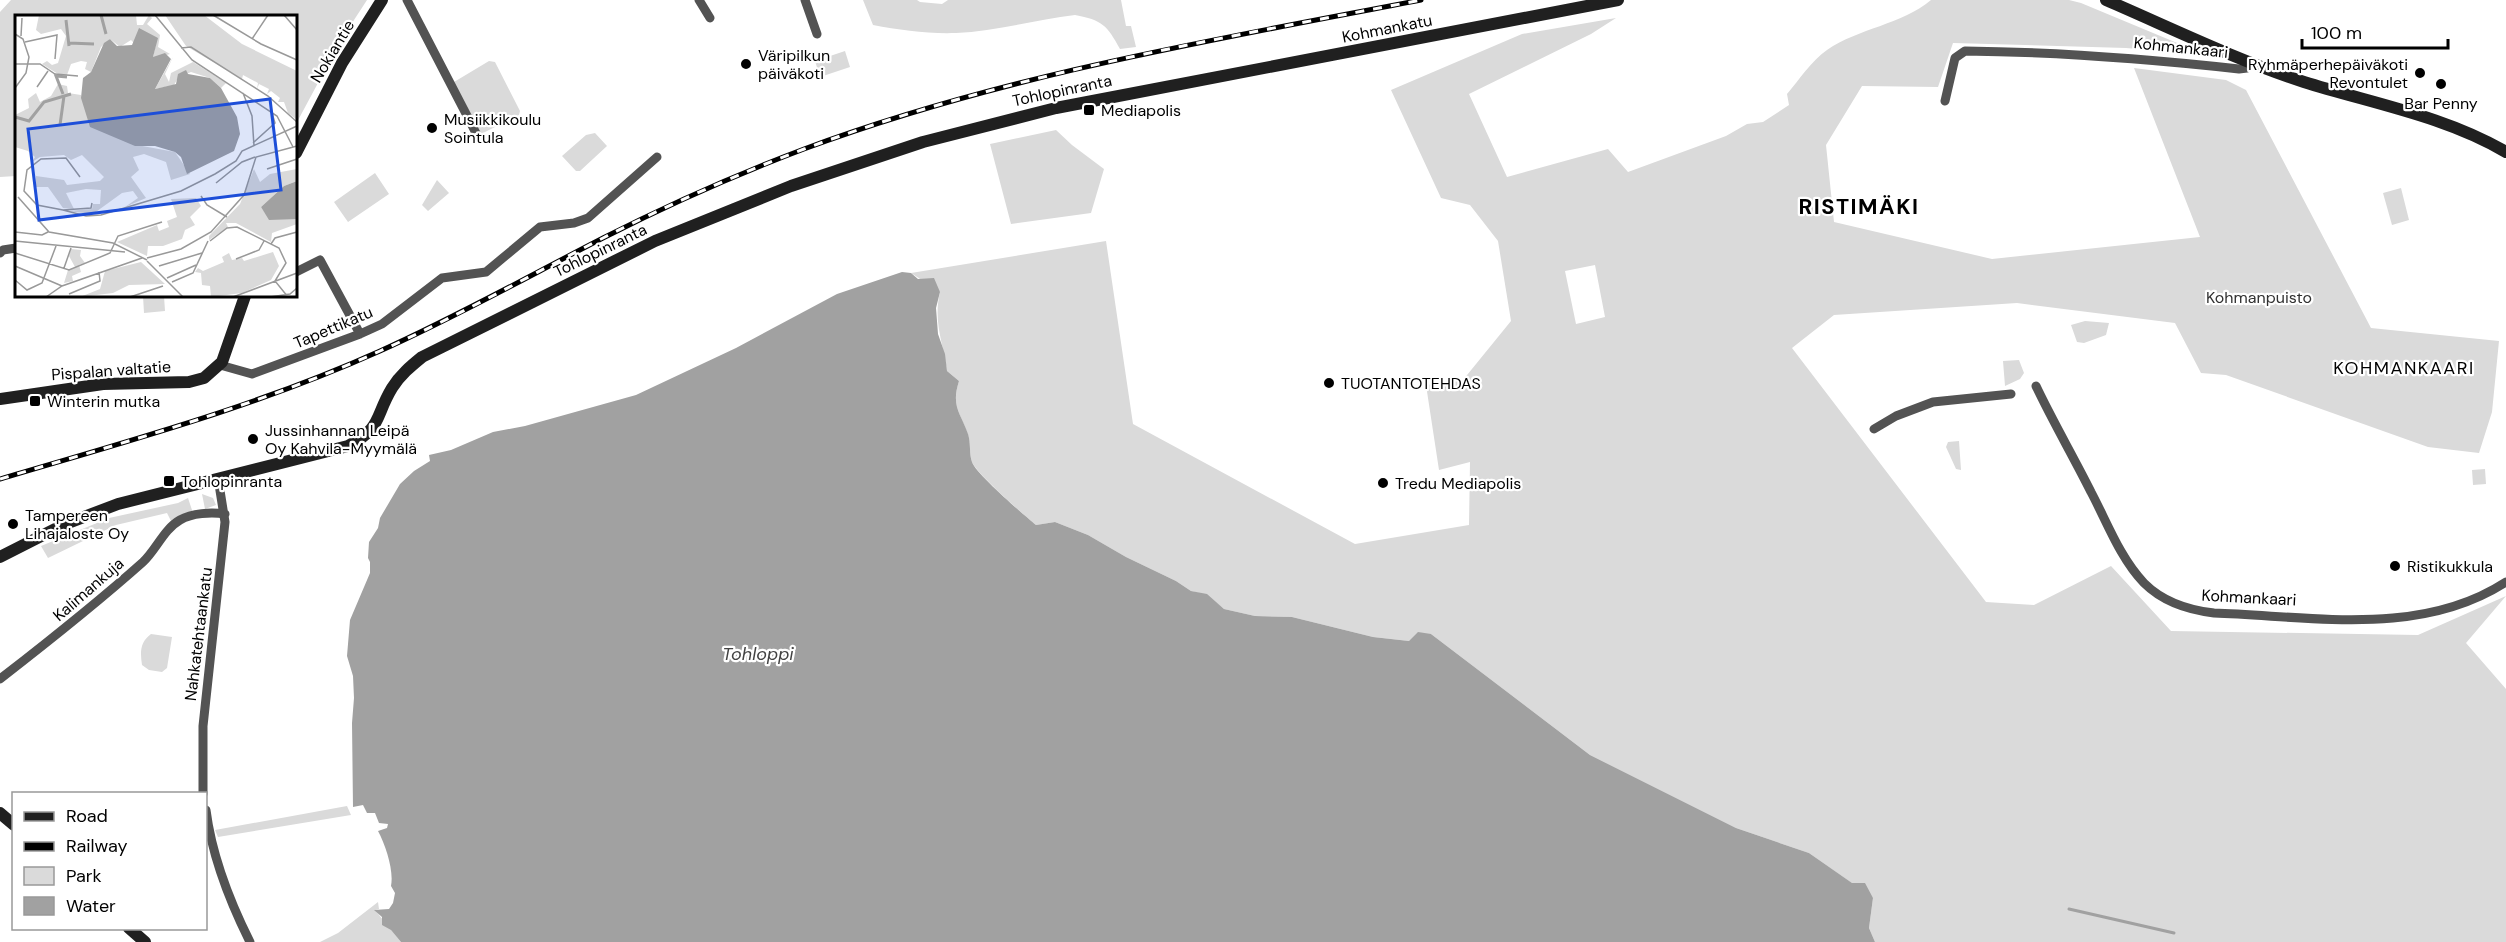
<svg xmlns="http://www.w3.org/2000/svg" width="2506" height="942" font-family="'DM Sans',sans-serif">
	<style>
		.green { fill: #dadada; fill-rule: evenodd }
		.water { fill: #a1a1a1 }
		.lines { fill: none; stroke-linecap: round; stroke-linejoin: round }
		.stream { stroke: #a1a1a1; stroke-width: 3 }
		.street { stroke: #535353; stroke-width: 9 }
		.secondary { stroke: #202020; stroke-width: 12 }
		.rail-casing { stroke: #000; stroke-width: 5 }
		.rail { stroke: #fff; stroke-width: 3; stroke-dasharray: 9; stroke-linecap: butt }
		.poi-dot { fill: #000; stroke: #fff; stroke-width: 2 }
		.labels { text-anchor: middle; stroke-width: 4.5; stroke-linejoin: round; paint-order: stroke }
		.street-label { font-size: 16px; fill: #000; stroke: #fff }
		.poi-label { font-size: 16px; fill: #000; stroke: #fff; text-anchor: start }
		.park-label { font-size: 16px; fill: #313131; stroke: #fff }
		.neighbourhood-label { font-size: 18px; letter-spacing: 1.5px; fill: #000; stroke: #fff }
		.water-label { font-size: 18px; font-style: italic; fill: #424242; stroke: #fff }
		.district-label { font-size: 22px; font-weight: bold; letter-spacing: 1.5px; fill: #000; stroke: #fff }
		.inset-river { fill: none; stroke: #a1a1a1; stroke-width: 3 }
		.inset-road { fill: none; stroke: #999; stroke-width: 1.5 }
		.view { fill: #1d4ed8; fill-opacity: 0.15; stroke: #1d4ed8; stroke-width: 3 }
		.inset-edge { fill: none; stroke: #000; stroke-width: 3 }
	</style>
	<rect width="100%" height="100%" fill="#fff"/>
	<!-- green -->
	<path class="green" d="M 11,0 L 367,0 L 341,40 L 296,124 L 296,16 L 16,16 L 16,176 L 0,177 L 0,12 Z
		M 863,0 L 917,0 L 920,2 L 942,4 L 948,0 L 1121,0 L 1126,26 L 1131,26 L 1136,47 L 1120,49 C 1107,25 1102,20 1075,15 C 1036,20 995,31 956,33 C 928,34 900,30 873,25 Z
		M 1931,0 L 2069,0 L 2081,3 L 2206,55 L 2126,48 L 1953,43 L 1938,87 L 1862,86 L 1826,145 L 1834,222 L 1992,259 L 2200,237 L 2134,68 L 2226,80 L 2246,90 L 2371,328 L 2499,341 L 2492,412 L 2479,453 L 2428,447 L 2226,375 L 2201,373 L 2175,323 L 2017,303 L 1834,315 L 1792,348 L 1986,602 L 2034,605 L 2111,566 L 2171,631 L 2418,635 L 2506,596 L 2466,643 L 2506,689 L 2506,942 L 1875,942 L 1869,928 L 1873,898 L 1809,853 L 1736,828 L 1590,755 L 1431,634 L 1409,641 L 1373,637 L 1292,617 L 1255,616 L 1224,609 L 1207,595 L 1191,591 L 1176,581 L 1126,557 L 1088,535 L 1055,522 L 1036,525 C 1024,515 977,474 972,462 C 969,454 971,443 968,435 C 960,412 951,406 959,381 L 947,371 C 943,342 933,322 940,292 L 911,273 L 1106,241 L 1133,424 L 1355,544 L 1469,525 L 1470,462 L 1439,470 L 1426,385 L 1463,380 L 1511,321 L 1498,241 L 1470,205 L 1441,198 L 1391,90 L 1522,34 L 1616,18 L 1591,34 L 1469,94 L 1507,177 L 1608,149 L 1628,172 L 1726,136 L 1747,124 L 1763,122 L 1789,105 L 1787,94 C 1799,80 1812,60 1827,50 C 1859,28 1901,25 1931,0 ZM 1595,265 L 1605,317 L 1576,324 L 1565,271 Z
		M 845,51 L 850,67 L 820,77 L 815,61 Z
		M 489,61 L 495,62 L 520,111 L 519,115 L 481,134 L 454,82 Z
		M 1056,130 L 1072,145 L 1104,169 L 1091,213 L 1011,224 L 990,144 Z
		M 595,133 L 607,146 L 580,171 L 576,171 L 562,156 L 586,135 Z
		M 375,173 L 389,194 L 348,222 L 334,202 Z
		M 437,180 L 449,193 L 428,211 L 422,205 Z
		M 2401,188 L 2409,220 L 2392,225 L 2383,193 Z
		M 143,296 L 164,296 L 165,311 L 144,313 Z
		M 2085,321 L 2109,323 L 2106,335 L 2084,343 L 2077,342 L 2071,325 Z
		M 2019,360 L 2024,373 L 2020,379 L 2005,386 L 2003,361 Z
		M 1959,441 L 1961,470 L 1956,469 L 1946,447 L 1948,442 Z
		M 2485,469 L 2486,484 L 2473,485 L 2472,470 Z
		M 202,494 L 213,498 L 216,505 L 205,509 Z
		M 188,498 L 193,513 L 171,521 L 167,513 L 116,525 L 48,558 L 41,546 L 109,518 L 178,503 Z
		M 151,634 L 172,637 L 167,668 L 162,672 L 149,670 L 142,665 C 140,652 140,642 151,634 Z
		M 347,806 L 351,815 L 218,837 L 215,830 Z
		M 378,902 L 379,909 L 375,910 L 401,942 L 320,942 L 338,933 Z"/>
	<!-- water -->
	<path class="water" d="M 902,272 L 911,273 L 918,279 L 934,278 L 940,292 L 936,308 L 938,334 L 945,354 L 947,371 L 959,381 C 951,406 960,412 968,434 C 971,443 969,454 972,462 C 976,474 1024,515 1036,525 L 1055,522 L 1088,535 L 1126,557 L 1176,581 L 1191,591 L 1207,594 L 1224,609 L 1255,616 L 1292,617 L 1373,637 L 1409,641 L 1418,632 L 1431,634 L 1590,755 L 1736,828 L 1809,853 L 1852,883 L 1865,883 L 1873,898 L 1869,928 L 1875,942 L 401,942 L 391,930 L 382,925 L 382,917 L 374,910 L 389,909 L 393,903 L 395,893 L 391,886 C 394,871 386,846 378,831 L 387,828 L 388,824 L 379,823 L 375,813 L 367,813 L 363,805 L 353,807 L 352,723 L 354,698 L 353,676 L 347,656 L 350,620 L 370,573 L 370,562 L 368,558 L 369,542 L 378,528 L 380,518 L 400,484 L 414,471 L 430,461 L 429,455 L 451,450 L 493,432 L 525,426 L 636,395 L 736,348 L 837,294 Z"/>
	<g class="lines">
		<!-- stream -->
		<path class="stream" d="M 2069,909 L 2174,933"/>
		<!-- street -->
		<path class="street" d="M 407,0 L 477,135
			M 699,0 L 710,18
			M 805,0 L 817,34
			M 1945,101 L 1955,58 L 1965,51 C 2057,52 2148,59 2239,69 L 2247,68 L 2253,64
			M 0,253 L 3,250 L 16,248
			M 296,272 L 320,260 L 360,334
			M 220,365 L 252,374 L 360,334 L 382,324 L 442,278 L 486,272 L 540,227 L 574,223 L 588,218 L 657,157
			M 2036,386 C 2053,422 2073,456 2091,492 C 2107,522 2120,558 2144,583 C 2163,602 2188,610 2214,613 C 2311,616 2420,638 2506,582
			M 1874,429 L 1896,416 L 1933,402 L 2011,394
			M 0,679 C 49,641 97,603 143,562 C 156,550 164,529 180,520 C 192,513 211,512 225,514
			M 203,794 L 203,726 L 225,522 L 218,478
			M 206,810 C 212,857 229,900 250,942"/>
		<!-- secondary -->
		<path class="secondary" d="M 2106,0 C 2171,28 2236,60 2304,82 C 2371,103 2445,116 2506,152
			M 296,153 L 342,63 L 382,0
			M 0,399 L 103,384 L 189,382 L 204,378 L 222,362 L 245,296
			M 0,557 L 63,525 L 118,504 L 348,446 C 383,427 374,418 392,388 C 400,375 411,366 422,357 L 655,241 L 791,186 L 923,142 L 1056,108 L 1618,0
			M 0,813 L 14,825
			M 129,928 L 145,942"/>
		<!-- rail casing -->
		<g class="rail-casing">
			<path id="rail" d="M 0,479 C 128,441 258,406 380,351 C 456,317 529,276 603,238 C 668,205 735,175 804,149 C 1003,75 1213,40 1421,0"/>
		</g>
		<!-- rail -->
		<use href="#rail" class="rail"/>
	</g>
	<!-- markers -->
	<g class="poi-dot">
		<circle cx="746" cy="64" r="6"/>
		<circle cx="2420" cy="73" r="6"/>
		<circle cx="2441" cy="84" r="6"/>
		<rect x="1083" y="104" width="12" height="12" rx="3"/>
		<circle cx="432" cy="128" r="6"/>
		<circle cx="1329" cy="383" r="6"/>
		<rect x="29" y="395" width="12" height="12" rx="3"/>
		<circle cx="253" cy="439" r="6"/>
		<rect x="163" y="475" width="12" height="12" rx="3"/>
		<circle cx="1383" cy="483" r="6"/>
		<circle cx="13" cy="524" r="6"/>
		<circle cx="2395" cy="566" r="6"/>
	</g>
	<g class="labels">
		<!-- street labels -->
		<g class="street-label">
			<text transform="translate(1387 28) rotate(-11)" y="6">Kohmankatu</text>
			<text transform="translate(2181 47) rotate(6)" y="6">Kohmankaari</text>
			<text transform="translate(332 51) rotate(-59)" y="6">Nokiantie</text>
			<text transform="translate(1062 90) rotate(-12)" y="6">Tohlopinranta</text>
			<text transform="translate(600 250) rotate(-26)" y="6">Tohlopinranta</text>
			<text transform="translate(333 327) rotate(-23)" y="6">Tapettikatu</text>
			<text transform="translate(111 370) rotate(-4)" y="6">Pispalan valtatie</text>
			<text transform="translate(88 589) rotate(-41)" y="6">Kalimankuja</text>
			<text transform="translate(2249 597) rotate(3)" y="6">Kohmankaari</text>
			<text transform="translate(198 634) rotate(-83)" y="6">Nahkatehtaankatu</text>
		</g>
		<!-- poi labels -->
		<g class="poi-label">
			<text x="758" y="61">Väripilkun<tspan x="758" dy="18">päiväkoti</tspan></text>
			<text x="2408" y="70" text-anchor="end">Ryhmäperhepäiväkoti<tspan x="2408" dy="18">Revontulet</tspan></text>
			<text x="2441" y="109" text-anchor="middle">Bar Penny</text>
			<text x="1101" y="116">Mediapolis</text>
			<text x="444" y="125">Musiikkikoulu<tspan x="444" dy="18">Sointula</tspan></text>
			<text x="1341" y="389">TUOTANTOTEHDAS</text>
			<text x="47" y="407">Winterin mutka</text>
			<text x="265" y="436">Jussinhannan Leipä<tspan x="265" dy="18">Oy Kahvila-Myymälä</tspan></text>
			<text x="181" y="487">Tohlopinranta</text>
			<text x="1395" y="489">Tredu Mediapolis</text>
			<text x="25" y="521">Tampereen<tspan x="25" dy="18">Lihajaloste Oy</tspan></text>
			<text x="2407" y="572">Ristikukkula</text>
		</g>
		<!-- park labels -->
		<g class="park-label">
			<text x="2259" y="303">Kohmanpuisto</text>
		</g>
		<!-- neighbourhood labels -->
		<g class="neighbourhood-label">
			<text x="2404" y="374">KOHMANKAARI</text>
		</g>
		<!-- water labels -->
		<g class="water-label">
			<text x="758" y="660">Tohloppi</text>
		</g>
		<!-- district labels -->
		<g class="district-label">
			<text x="1859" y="214">RISTIMÄKI</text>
		</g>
	</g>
	<!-- overview -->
	<g transform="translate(15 15)">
		<rect width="282" height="282" fill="#fff"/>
		<path d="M 24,0 L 121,0 L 122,10 L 128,10 L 134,0 L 137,3 L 132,9 L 145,20 L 143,32 L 155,39 L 141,43 L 138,42 L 141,29 L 119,28 L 116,25 L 105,32 L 95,24 L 86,32 L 76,57 L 70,54 L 72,47 L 66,46 L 56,49 L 52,60 L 43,59 L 27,49 L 32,46 L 37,50 L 43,48 L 51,21 L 46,14 L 26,19 L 21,15 ZM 150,0 L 189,0 L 227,29 L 282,56 L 281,104 L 273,98 L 269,87 L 263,87 L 265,83 L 256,76 L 252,79 L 254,74 L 244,69 L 242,74 L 243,68 L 228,60 L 227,64 L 171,31 ZM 158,42 L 150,59 L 154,67 L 156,58 L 178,47 L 211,68 L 206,73 L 195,63 L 176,57 L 163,63 L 159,70 L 140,74 ZM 43,69 L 52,71 L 53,78 L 66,80 L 77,112 L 122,130 L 160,137 L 175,159 L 156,165 L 151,147 L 129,139 L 118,142 L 124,155 L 116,162 L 131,183 L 110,192 L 123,183 L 118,176 L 107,178 L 78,199 L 52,196 L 77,194 L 78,189 L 85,189 L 86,175 L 71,174 L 51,178 L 59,194 L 48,193 L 33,172 L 21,172 L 21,161 L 49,165 L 52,170 L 85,166 L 89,162 L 67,140 L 56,145 L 49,140 L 25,142 L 17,147 L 20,142 L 13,136 L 0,132 L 0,100 L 14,93 L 13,84 L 21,78 L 25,87 L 36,81 ZM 239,154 L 245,167 L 255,159 L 282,154 L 282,166 L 269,171 L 246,192 L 253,202 L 282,197 L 282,209 L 257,218 L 256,227 L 221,208 L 211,208 L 213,212 L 194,225 L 194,221 L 225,189 ZM 181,183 L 186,191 L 175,202 L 180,210 L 170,215 L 167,224 L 148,231 L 133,231 L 132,241 L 102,227 L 142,210 L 144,216 L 154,212 L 152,206 L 162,202 L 156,184 ZM 56,234 L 66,235 L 65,241 L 70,248 L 64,250 L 66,257 L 57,261 L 58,266 L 49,268 L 53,255 L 60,252 L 54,241 ZM 258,237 L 264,251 L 256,265 L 227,278 L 196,282 L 195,271 L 187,270 L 186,258 L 180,257 L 183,253 L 188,256 L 209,247 L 207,242 L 214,238 L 217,245 L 227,243 L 229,246 ZM 126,247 L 150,269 L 114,270 L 98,278 L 65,282 L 85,274 L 90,256 Z" fill="#dadada"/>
		<path d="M 124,13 L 143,23 L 138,42 L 150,38 L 156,44 L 140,74 L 161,69 L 163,59 L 171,55 L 173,59 L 195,63 L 206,73 L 222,102 L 225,119 L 219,136 L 172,159 L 166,142 L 160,137 L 140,131 L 120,131 L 75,112 L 66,83 L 68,63 L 76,57 L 89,28 L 95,24 L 102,31 L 117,30 ZM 282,166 L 282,204 L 254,205 L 246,192 L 269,171 Z" fill="#a1a1a1"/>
		<path class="inset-river" d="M 86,0 L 91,19M 51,5 L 54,31M 54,28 L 79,29M 48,79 L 41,61 L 52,62M 0,102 L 14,106 L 29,87 L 56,79M 45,110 L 49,81"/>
		<path class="inset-road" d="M 140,0 L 177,45 L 262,101 L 278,132M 198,0 L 246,29 L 282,45M 269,0 L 282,15M 0,19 L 8,24 L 14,42 L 11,58 L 0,73M 6,21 L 7,3M 237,24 L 253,0M 10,27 L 42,20 L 40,44M 166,33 L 176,32 L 253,81 L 282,107M 0,49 L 25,49 L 40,59 L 63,61M 22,72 L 33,56M 228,78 L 237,101 L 239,131M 238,128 L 260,108 L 257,98M 252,154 L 282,144M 65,162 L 51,143 L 26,144 L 12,155 L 9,176 L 22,190 L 48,195 L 76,193 L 77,188M 201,168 L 227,147 L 240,142M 186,181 L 192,190 L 212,202M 3,182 L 34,217 L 98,228 L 132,245M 48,195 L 71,201 L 86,200 L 166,176 L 200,159 L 221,146 L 227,136 L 282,111M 0,217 L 27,220 L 33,217M 0,226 L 110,237M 195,226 L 212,213 L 222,212 L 264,233 L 271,248 L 260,266 L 273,282M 256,229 L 260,223 L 282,217M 0,238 L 54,255 L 95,238 L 103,221 L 147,207M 132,243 L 166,234 L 196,217 L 229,180 L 241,142 L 282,131M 221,244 L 244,235 L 249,226M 132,246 L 168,282M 0,251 L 47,271M 144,251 L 187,238M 49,253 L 56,233M 152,263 L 181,250M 0,265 L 12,275 L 27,268 L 41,231M 157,267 L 178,258 L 193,226M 54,279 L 85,266 L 84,257M 31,282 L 47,271 L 127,243M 115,282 L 148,271M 218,282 L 282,258M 255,282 L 275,279 L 282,273"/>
		<path class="view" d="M 255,84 L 266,175 L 24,205 L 13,114 Z"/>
		<rect width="282" height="282" class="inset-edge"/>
	</g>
	<!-- legend -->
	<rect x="12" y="792" width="195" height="138" fill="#ffffff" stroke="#999999" stroke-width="1.5"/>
	<rect x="24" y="812" width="30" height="9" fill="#202020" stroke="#999999" stroke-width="1.5"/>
	<text x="66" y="822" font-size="18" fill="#000000">Road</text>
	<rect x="24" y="842" width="30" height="9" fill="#000000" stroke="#999999" stroke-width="1.5"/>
	<text x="66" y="852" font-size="18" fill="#000000">Railway</text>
	<rect x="24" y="867" width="30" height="18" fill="#dadada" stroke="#999999" stroke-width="1.5"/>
	<text x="66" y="882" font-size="18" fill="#000000">Park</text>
	<rect x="24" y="897" width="30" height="18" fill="#a1a1a1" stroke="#999999" stroke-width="1.5"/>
	<text x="66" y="912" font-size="18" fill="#000000">Water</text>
	<!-- scale -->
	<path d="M2302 39v9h146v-9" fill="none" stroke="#000000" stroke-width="3"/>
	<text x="2311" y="39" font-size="18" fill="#000000" stroke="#ffffff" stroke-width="4.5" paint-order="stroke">100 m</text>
</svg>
